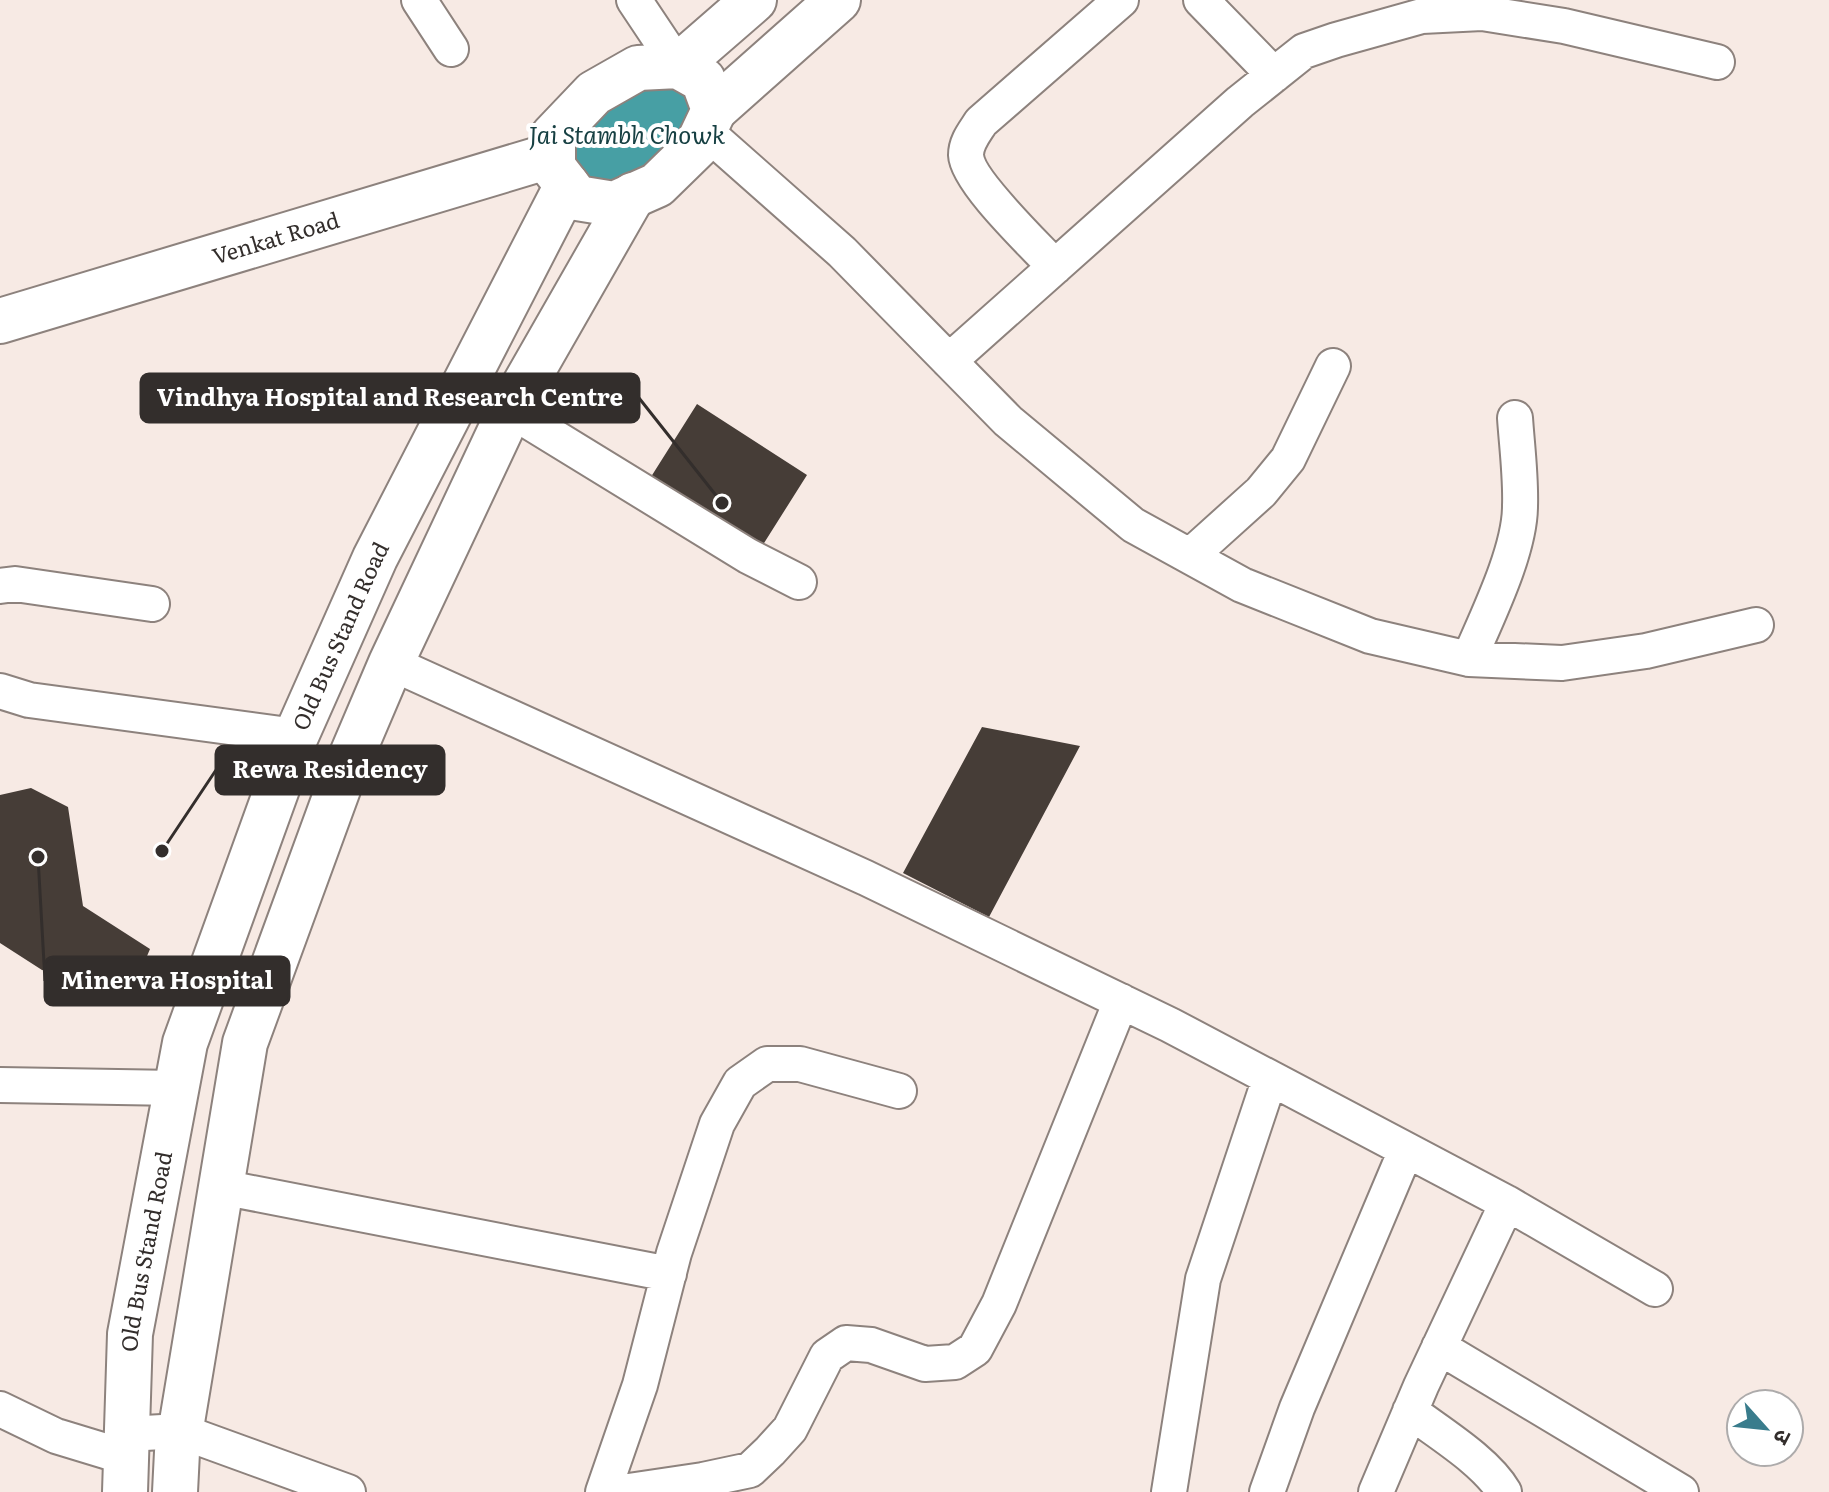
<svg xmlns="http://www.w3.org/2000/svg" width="1829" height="1492" font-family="Literata,'Noto Sans Devanagari',serif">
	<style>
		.water { fill: #479fa4; stroke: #417d80; stroke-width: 2 }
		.building { fill: #463d37 }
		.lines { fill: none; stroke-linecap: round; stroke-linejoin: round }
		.minor-casing { stroke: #8d827d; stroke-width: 38 }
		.major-casing { stroke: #8d827d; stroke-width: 48 }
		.minor { stroke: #fff; stroke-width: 34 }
		.major { stroke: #fff; stroke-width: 44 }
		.labels { text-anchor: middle; stroke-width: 8; stroke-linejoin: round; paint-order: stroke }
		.street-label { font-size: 22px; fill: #332e2c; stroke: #fff }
		.water-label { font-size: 24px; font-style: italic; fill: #174043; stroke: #fff }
		.leader { fill: none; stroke: #332e2c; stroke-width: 3 }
		.callout-dot { fill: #332e2c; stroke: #fff; stroke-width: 3 }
		.callout { fill: #332e2c; stroke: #332e2c; stroke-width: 3 }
		.callout-label { font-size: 24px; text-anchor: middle; font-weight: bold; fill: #fff }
	</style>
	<rect width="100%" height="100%" fill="#f7eae4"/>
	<!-- water -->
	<path class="water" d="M 703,80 L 697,146 L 577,198 L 553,136 L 594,93 Z"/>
	<!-- building -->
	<path class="building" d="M 697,404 L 807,475 L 759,551 L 649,480 Z
		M 982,727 L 1080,746 L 989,917 L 903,873 Z
		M 31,788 L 68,807 L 83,906 L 150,949 L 142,968 L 91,977 L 42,970 L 0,943 L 0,795 Z"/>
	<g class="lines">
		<!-- minor casing -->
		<g class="minor-casing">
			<path id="minor" d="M 419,0 L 451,49
				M 634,0 L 678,66
				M 1201,0 L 1274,75
				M 704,130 L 842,252 L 1008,421 L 1133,525 L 1242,585 L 1370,636 L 1469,659 L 1562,663 L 1646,651 L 1756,625
				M 1055,267 C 1035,245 967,181 966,155 C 966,142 974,133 981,122 L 1121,0
				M 949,361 L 1240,102 L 1304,51 L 1336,40 L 1422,16 L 1482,13 L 1564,26 L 1717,62
				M 510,410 L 748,556 L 799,582
				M 1190,556 L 1261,492 L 1288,459 L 1333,366
				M 0,586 L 15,584 L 152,604
				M 1469,659 C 1487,617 1520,551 1520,506 C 1521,477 1517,447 1515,418
				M 391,663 L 866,878 L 1170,1025 L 1507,1203 L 1655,1289
				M 0,691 L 29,700 L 296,736
				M 0,1085 L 177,1088
				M 221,1187 L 669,1274
				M 1439,1347 L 1681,1492
				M 0,1409 L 56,1436 L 125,1457
				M 1410,1411 C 1439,1433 1486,1461 1504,1492
				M 127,1434 L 180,1431 L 348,1492
				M 603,1492 L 640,1385 L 674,1253 L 717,1124 L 740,1083 L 767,1064 L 800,1064 L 899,1091
				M 622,1492 L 703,1480 L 750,1470 L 770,1451 L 790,1429 L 827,1356 L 846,1343 L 871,1345 L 925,1364 L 955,1362 L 975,1349 L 999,1304 L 1121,1001
				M 1169,1492 L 1203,1279 L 1270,1078
				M 1267,1492 L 1297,1408 L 1406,1150
				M 1376,1492 L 1421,1386 L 1507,1203"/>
		</g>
		<!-- major casing -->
		<g class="major-casing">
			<g id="major">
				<path d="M 678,66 L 703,80 L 714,110 L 697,146 L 657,185 L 614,204 L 577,198 L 553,167 L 553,136 L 594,93 L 638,68 Z"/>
				<path d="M 678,66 L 754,0"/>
				<path d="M 714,110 L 838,0"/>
				<path id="s1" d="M 0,321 L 553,155"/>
				<path id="s2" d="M 125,1492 L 130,1334 L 185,1043 L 296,736 L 375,558 L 567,185"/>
				<path d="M 175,1492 L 177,1452 L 245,1043 L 342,778 L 391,663 L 510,410 L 633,195"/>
			</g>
		</g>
		<!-- minor -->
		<use href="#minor" class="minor"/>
		<!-- major -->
		<use href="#major" class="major"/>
	</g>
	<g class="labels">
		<!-- street labels -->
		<g class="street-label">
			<text dy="8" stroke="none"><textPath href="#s1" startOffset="288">Venkat Road</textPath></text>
			<text dy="8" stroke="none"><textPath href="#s2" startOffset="890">Old Bus Stand Road</textPath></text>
			<text dy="8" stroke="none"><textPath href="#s2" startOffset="242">Old Bus Stand Road</textPath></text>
		</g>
		<!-- water labels -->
		<g class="water-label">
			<text x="627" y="144">Jai Stambh Chowk</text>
		</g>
	</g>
	<!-- callouts -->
	<path class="leader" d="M722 503L639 398M162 851L216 770M38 857L45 981"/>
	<g class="callout-dot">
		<circle cx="722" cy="503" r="8"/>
		<circle cx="162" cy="851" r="8"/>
		<circle cx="38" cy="857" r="8"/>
	</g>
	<g class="callout">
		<rect x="141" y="374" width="498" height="48" rx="8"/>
		<rect x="216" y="746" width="228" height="48" rx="8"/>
		<rect x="45" y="957" width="244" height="48" rx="8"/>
	</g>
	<g class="callout-label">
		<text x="390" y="406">Vindhya Hospital and Research Centre</text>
		<text x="330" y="778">Rewa Residency</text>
		<text x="167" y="989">Minerva Hospital</text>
	</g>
	<!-- north arrow -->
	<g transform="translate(1765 1428) rotate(117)"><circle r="38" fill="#ffffff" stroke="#adabab" stroke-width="2"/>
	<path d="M0-6L14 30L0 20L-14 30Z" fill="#397c8c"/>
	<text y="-12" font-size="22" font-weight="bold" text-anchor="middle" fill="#332e2c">उ</text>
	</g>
</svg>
